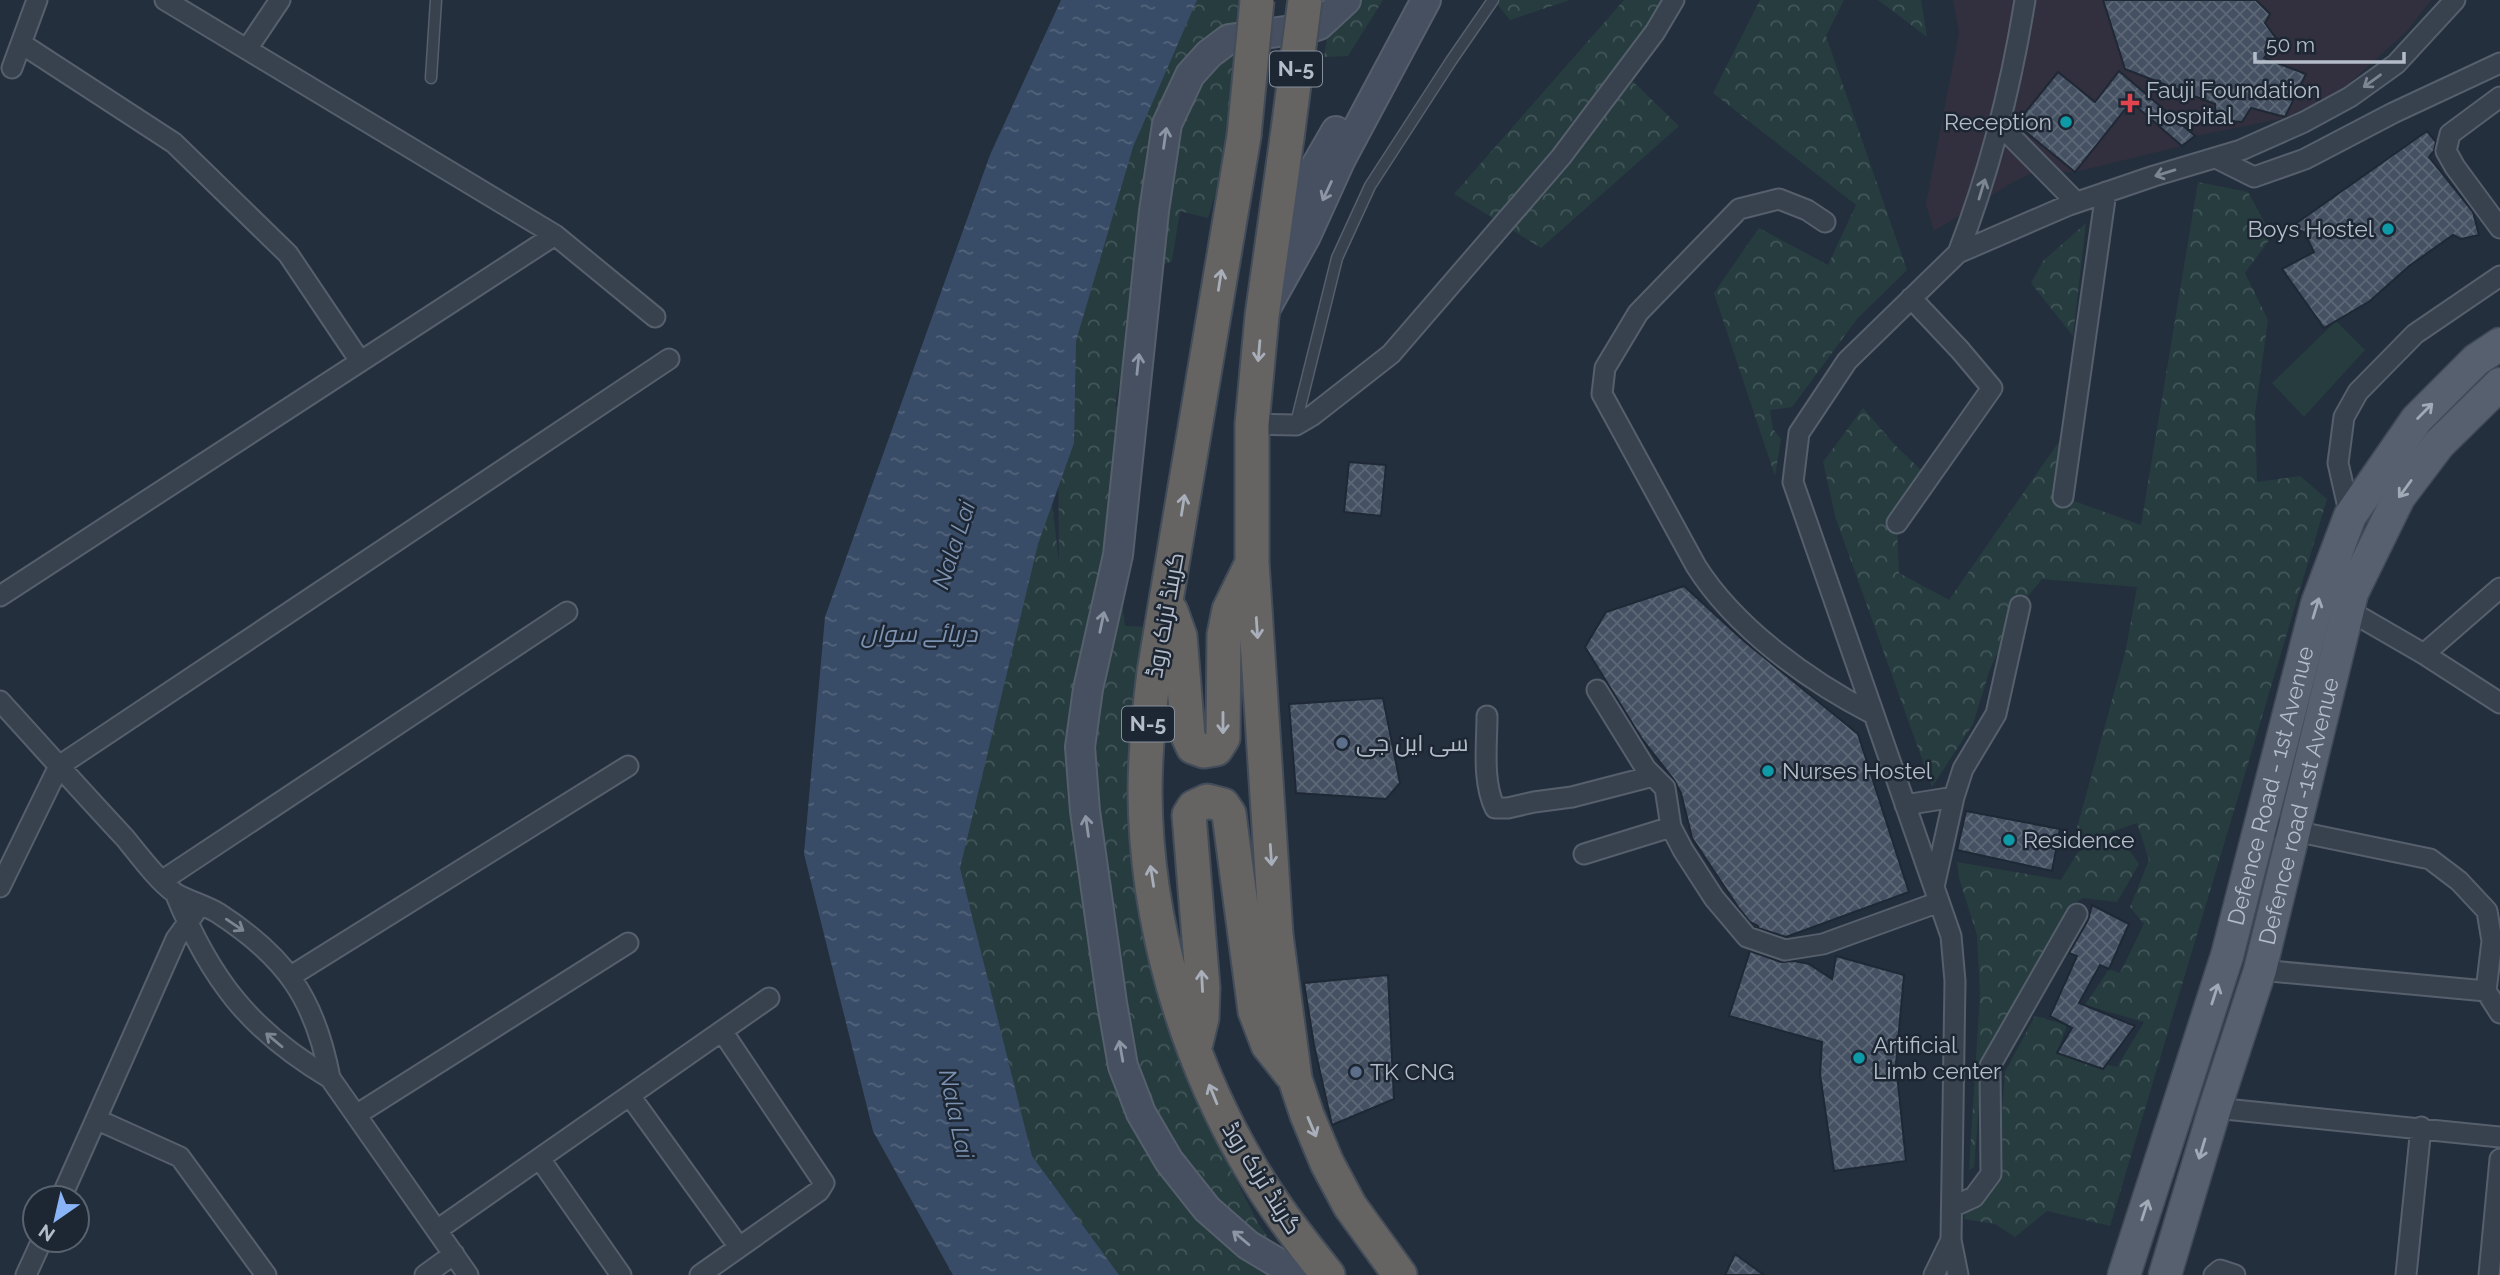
<svg xmlns="http://www.w3.org/2000/svg" width="2500" height="1275" font-family="Raleway,Cairo,sans-serif">
	<style>
		.medical { fill: #32303f }
		.forest { fill: url(#forest-crowns) }
		.pitch { fill: #263c3f }
		.water { fill: url(#water-ripples) }
		.building { fill: url(#building-cross-hatch); stroke: #1f2835; stroke-width: 2 }
		.lines { fill: none; stroke-linecap: round; stroke-linejoin: round }
		.service-casing { stroke: #565f6c; stroke-width: 13 }
		.minor-casing { stroke: #565f6c; stroke-width: 23 }
		.secondary-casing { stroke: #565f6c; stroke-width: 32 }
		.primary-casing { stroke: #414a57; stroke-width: 35 }
		.trunk-casing { stroke: #434c59; stroke-width: 37 }
		.service { stroke: #38414e; stroke-width: 10 }
		.minor { stroke: #38414e; stroke-width: 19 }
		.secondary { stroke: #465061; stroke-width: 28 }
		.primary { stroke: #56606e; stroke-width: 32 }
		.trunk { stroke: #656462; stroke-width: 33 }
		.trunk-bridge-casing { stroke: #434c59; stroke-width: 37; stroke-linecap: butt }
		.trunk-bridge { stroke: #656462; stroke-width: 33 }
		.oneway { stroke: #7c8592 }
		.oneway2 { stroke: #8e96a5 }
		.oneway3 { stroke: #a8afba }
		.oneway4 { stroke: #a1aab7 }
		.health-dot { fill: #e0444e; stroke: #1d2633; stroke-width: 2.5 }
		.culture-dot { fill: #0f9aa8; stroke: #1d2633; stroke-width: 2.5 }
		.service-dot { fill: #5c6f8a; stroke: #1d2633; stroke-width: 2.5 }
		.labels { text-anchor: middle; stroke-width: 5; stroke-linejoin: round; paint-order: stroke }
		.shield { fill: #1d2633; stroke: #878f9c; stroke-width: 2 }
		.shield-label { font-size: 21px; font-weight: bold; fill: #b4bcc9 }
		.poi-label { font-size: 23px; fill: #b4bcc9; stroke: #1d2633; text-anchor: start }
		.street-label { font-size: 23px; fill: #b4bcc9; stroke: #1d2633 }
		.water-label { font-size: 24px; font-style: italic; fill: #7c92b1; stroke: #1d2633 }
	</style>
	<defs>
		<pattern id="forest-crowns" width="20" height="18" patternUnits="userSpaceOnUse" patternTransform="scale(1.75)"><rect width="20" height="18" fill="#263c3f"/><path d="M2 6a3 3 0 1 1 6 0M12 15a3 3 0 1 1 6 0" fill="none" stroke="#435659"/></pattern>
		<pattern id="water-ripples" width="26" height="14" patternUnits="userSpaceOnUse" patternTransform="scale(1.75)"><rect width="26" height="14" fill="#394c67"/><path d="M2 4q2-2 4 0t4 0M15 11q2-2 4 0t4 0" fill="none" stroke="#53647b"/></pattern>
		<pattern id="building-cross-hatch" width="8" height="8" patternUnits="userSpaceOnUse" patternTransform="scale(1.75)"><rect width="8" height="8" fill="#455162"/><path d="M0 0l8 8M0 8l8-8" fill="none" stroke="#5d6877"/></pattern>
	</defs>
	<rect width="100%" height="100%" fill="#242f3e"/>
	<!-- medical -->
	<path class="medical" d="M 1953,0 L 2431,0 L 2407,31 L 2343,89 L 2285,118 L 2195,136 L 2182,146 L 2075,172 L 2036,171 L 2013,182 L 1934,231 L 1926,204 L 1959,33 Z"/>
	<!-- forest -->
	<path class="forest" d="M 1128,0 L 1241,0 L 1233,135 L 1208,218 L 1180,211 L 1172,261 L 1139,275 L 1139,382 L 1119,385 L 1115,405 L 1124,411 L 1122,601 L 1125,626 L 1155,627 L 1169,1011 L 1204,1117 L 1258,1223 L 1294,1275 L 1100,1275 L 1013,1164 L 957,943 L 956,651 L 1041,410 L 1059,562 L 1057,325 Z
		M 1333,0 L 1383,0 L 1348,56 L 1324,57 Z
		M 1500,0 L 1570,0 L 1510,20 L 1497,4 Z
		M 1624,0 L 1667,0 L 1624,73 L 1679,126 L 1541,248 L 1454,194 Z
		M 1760,0 L 1844,0 L 1826,36 L 1907,270 L 1857,319 L 1792,407 L 1770,410 L 1773,429 L 1781,439 L 1775,476 L 1714,293 L 1759,228 L 1828,265 L 1856,205 L 1713,93 Z
		M 1878,0 L 1921,0 L 1927,37 Z
		M 2198,182 L 2248,192 L 2272,236 L 2245,273 L 2268,320 L 2255,413 L 2257,482 L 2300,476 L 2327,499 L 2110,1226 L 2047,1211 L 2015,1237 L 1995,1224 L 1964,1219 L 1967,1204 L 1997,1176 L 2005,1072 L 2035,1016 L 2067,1025 L 2057,1053 L 2117,1067 L 2144,1022 L 2085,1005 L 2109,969 L 2120,973 L 2144,924 L 2130,907 L 2149,860 L 2137,823 L 2072,846 L 2126,649 L 2137,587 L 2042,579 L 2020,606 L 1990,669 L 1973,724 L 1932,787 L 1836,519 L 1823,462 L 1863,408 L 1894,444 L 1929,478 L 1897,523 L 1899,573 L 1949,600 L 2074,420 L 2063,497 L 2141,525 Z
		M 2086,223 L 2073,336 L 2031,283 L 2043,261 Z
		M 2113,838 L 2124,842 L 2139,864 L 2117,902 L 2083,898 L 2068,907 L 1982,1067 L 1974,1167 L 1969,1170 L 1980,994 L 1977,935 L 1959,878 L 1957,862 L 2061,880 L 2078,852 Z"/>
	<!-- pitch -->
	<path class="pitch" d="M 2336,321 L 2365,350 L 2304,417 L 2272,383 Z"/>
	<!-- water -->
	<path class="water" d="M 1061,0 L 1197,0 L 1133,147 L 1076,341 L 1074,443 L 1038,544 L 960,868 L 1032,1156 L 1119,1275 L 953,1275 L 873,1131 L 804,854 L 825,617 L 990,155 Z"/>
	<!-- building -->
	<path class="building" d="M 2103,0 L 2256,0 L 2270,14 L 2265,23 L 2278,41 L 2264,58 L 2306,74 L 2285,117 L 2251,108 L 2242,122 L 2216,120 L 2215,104 L 2125,69 Z
		M 2119,71 L 2195,136 L 2182,146 L 2131,102 L 2075,172 L 2016,124 L 2058,72 L 2095,102 Z
		M 2427,131 L 2436,142 L 2434,151 L 2429,157 L 2473,212 L 2479,235 L 2461,239 L 2453,235 L 2409,266 L 2370,301 L 2324,328 L 2282,269 L 2314,252 L 2304,232 L 2291,227 Z
		M 1349,462 L 1386,465 L 1381,516 L 1344,512 Z
		M 1684,586 L 1744,641 L 1858,734 L 1909,892 L 1786,937 L 1758,928 L 1758,926 L 1750,922 L 1738,907 L 1692,838 L 1681,793 L 1674,780 L 1642,739 L 1585,647 L 1606,612 Z
		M 1383,698 L 1400,783 L 1386,799 L 1296,793 L 1289,704 Z
		M 1966,811 L 2060,829 L 2052,871 L 1957,850 Z
		M 2092,905 L 2129,924 L 2109,969 L 2100,965 L 2079,1003 L 2135,1026 L 2103,1069 L 2057,1053 L 2072,1028 L 2050,1016 L 2077,956 L 2069,953 L 2088,920 Z
		M 1750,951 L 1781,962 L 1794,961 L 1809,964 L 1832,979 L 1836,956 L 1904,975 L 1896,1064 L 1906,1161 L 1834,1171 L 1820,1074 L 1822,1042 L 1729,1016 Z
		M 1388,975 L 1394,1099 L 1332,1125 L 1314,1045 L 1304,983 Z
		M 1735,1254 L 1764,1275 L 1725,1275 Z"/>
	<g class="lines">
		<!-- service casing -->
		<g class="service-casing">
			<path id="service" d="M 431,78 L 436,0
				M 1296,423 L 1337,258 L 1370,186 L 1451,61 L 1493,0"/>
		</g>
		<!-- minor casing -->
		<g class="minor-casing">
			<path id="minor" d="M 165,0 L 555,235 L 655,317
				M 22,44 L 174,143 L 288,254 L 360,361
				M 247,49 L 280,0
				M 12,68 L 37,0
				M 2500,97 L 2450,134 L 2446,151 L 2455,167 L 2500,228
				M 2000,125 L 2076,202
				M 2216,158 L 2254,177 L 2305,159 L 2393,113 L 2500,63
				M 1825,222 L 1807,210 L 1779,199 L 1739,209 L 1638,313 L 1605,368 L 1602,394 L 1696,566 C 1735,628 1809,681 1873,714
				M 1958,253 C 1990,171 2011,87 2025,0
				M 1252,424 L 1296,425 L 1313,415 L 1391,354 L 1561,157 L 1655,32 L 1674,0
				M 2063,497 L 2106,192
				M 2350,516 L 2338,463 L 2344,417 L 2358,392 L 2415,334 L 2500,276
				M 1897,523 L 1992,388 L 1960,350 L 1911,298
				M 0,596 L 555,235
				M 2348,610 L 2424,654 L 2500,703
				M 2424,654 L 2500,588
				M 1597,690 L 1646,769 L 1665,788 L 1671,827 L 1683,850 L 1714,898 L 1747,937 L 1785,950 L 1823,944 L 1939,902
				M 0,701 C 42,747 83,793 125,838 C 139,855 158,881 175,893 C 188,901 205,905 218,913 C 286,957 315,999 330,1078
				M 1487,716 C 1487,745 1482,781 1495,808 L 1508,808 L 1534,802 L 1572,797 L 1653,776
				M 1905,805 L 1954,797
				M 2261,824 L 2430,859 L 2459,881 L 2487,911 L 2492,941 L 2486,991
				M 1584,854 L 1671,827
				M 163,880 L 567,612
				M 0,887 L 59,766 L 669,359
				M 1934,887 L 1954,797 L 1963,769 L 1996,714 L 2020,606
				M 175,893 C 210,979 250,1031 330,1078 L 468,1275
				M 2260,970 L 2486,991 L 2500,1013
				M 291,976 L 628,766
				M 630,1096 L 739,1247
				M 2215,1108 L 2500,1137
				M 356,1115 L 628,943
				M 98,1120 L 180,1157 L 266,1275
				M 540,1159 L 621,1275
				M 61,1198 L 176,939 L 194,914
				M 1952,1207 L 1974,1197 L 1991,1174 L 1990,1066 L 2077,914
				M 437,1230 L 769,998
				M 26,1275 L 42,1240
				M 425,1275 L 454,1254
				M 700,1275 L 819,1191 L 824,1183 L 722,1031
				M 1934,1275 L 1951,1240
				M 1958,1275 L 1951,1240 L 1955,981 L 1951,936 L 1793,482 L 1799,433 L 1847,361 L 1958,253 L 2069,205 L 2154,176 L 2241,150 L 2304,122 L 2350,97 L 2396,64 L 2455,0
				M 2214,1275 L 2220,1270 L 2235,1275
				M 2406,1275 L 2421,1127
				M 2489,1275 L 2500,1159"/>
		</g>
		<!-- secondary casing -->
		<g class="secondary-casing">
			<path id="secondary" d="M 1276,235 L 1336,131
				M 1266,308 L 1306,236 L 1341,159 L 1426,0
				M 1298,1275 L 1248,1245 L 1207,1209 L 1169,1161 L 1141,1113 L 1123,1066 L 1112,1003 L 1085,811 L 1080,747 L 1088,689 L 1118,555 L 1154,211 L 1167,124 L 1190,75 L 1209,54 L 1229,39 L 1313,27 L 1319,25 L 1346,0"/>
		</g>
		<!-- primary casing -->
		<g class="primary-casing">
			<g id="primary">
				<path id="s1" d="M 2124,1275 L 2227,956 L 2317,604 L 2350,516 L 2417,419 L 2476,360 L 2500,344"/>
				<path id="s2" d="M 2165,1275 L 2215,1108 L 2260,970 L 2352,593 L 2399,497 L 2439,444 L 2500,384"/>
			</g>
		</g>
		<!-- trunk casing -->
		<g class="trunk-casing">
			<path id="trunk" d="M 1244,136 L 1154,672 C 1149,712 1145,752 1145,793 C 1146,921 1184,1053 1248,1163 C 1271,1203 1299,1239 1328,1275
				M 1287,138 L 1262,316 L 1252,424 L 1252,562 L 1276,935 L 1295,1079 L 1307,1115 L 1327,1163 L 1350,1206 L 1400,1275
				M 1171,611 L 1180,636 L 1188,736 L 1193,747 L 1204,751 L 1216,749 L 1223,738 L 1224,635 L 1229,610 L 1251,565
				M 1196,1043 L 1202,1018 L 1203,988 L 1189,815 L 1194,807 L 1207,801 L 1223,805 L 1229,814 L 1255,1011 L 1268,1045 L 1291,1074"/>
		</g>
		<!-- service -->
		<use href="#service" class="service"/>
		<!-- minor -->
		<use href="#minor" class="minor"/>
		<!-- secondary -->
		<use href="#secondary" class="secondary"/>
		<!-- primary -->
		<use href="#primary" class="primary"/>
		<!-- trunk -->
		<use href="#trunk" class="trunk"/>
		<!-- trunk-bridge casing -->
		<g class="trunk-bridge-casing">
			<path id="trunk-bridge" d="M 1244,136 L 1257,0
				M 1287,138 L 1305,0"/>
		</g>
		<!-- trunk-bridge -->
		<use href="#trunk-bridge" class="trunk-bridge"/>
	</g>
	<!-- one-way arrows -->
	<defs><path id="oneway-shaft" d="M-6 0H5M1.5-3L5.5 0L1.5 3" fill="none" stroke-width="1.6" stroke-linecap="round" stroke-linejoin="round" transform="scale(1.75)"/></defs>
	<g class="oneway">
		<use href="#oneway-shaft" transform="translate(2372 81) rotate(144)"/>
		<use href="#oneway-shaft" transform="translate(2165 173) rotate(163)"/>
		<use href="#oneway-shaft" transform="translate(1982 189) rotate(-73)"/>
		<use href="#oneway-shaft" transform="translate(235 925) rotate(34)"/>
		<use href="#oneway-shaft" transform="translate(274 1040) rotate(-140)"/>
	</g>
	<g class="oneway2">
		<use href="#oneway-shaft" transform="translate(1165 138) rotate(-82)"/>
		<use href="#oneway-shaft" transform="translate(1327 191) rotate(115)"/>
		<use href="#oneway-shaft" transform="translate(1138 364) rotate(-84)"/>
		<use href="#oneway-shaft" transform="translate(1102 622) rotate(-78)"/>
		<use href="#oneway-shaft" transform="translate(1087 826) rotate(-98)"/>
		<use href="#oneway-shaft" transform="translate(1121 1051) rotate(-100)"/>
		<use href="#oneway-shaft" transform="translate(1241 1238) rotate(-140)"/>
	</g>
	<g class="oneway3">
		<use href="#oneway-shaft" transform="translate(1220 280) rotate(-81)"/>
		<use href="#oneway-shaft" transform="translate(1259 351) rotate(95)"/>
		<use href="#oneway-shaft" transform="translate(1183 505) rotate(-81)"/>
		<use href="#oneway-shaft" transform="translate(1257 628) rotate(86)"/>
		<use href="#oneway-shaft" transform="translate(1223 723) rotate(90)"/>
		<use href="#oneway-shaft" transform="translate(1271 855) rotate(86)"/>
		<use href="#oneway-shaft" transform="translate(1152 876) rotate(-99)"/>
		<use href="#oneway-shaft" transform="translate(1202 981) rotate(-93)"/>
		<use href="#oneway-shaft" transform="translate(1213 1094) rotate(-112)"/>
		<use href="#oneway-shaft" transform="translate(1312 1127) rotate(67)"/>
	</g>
	<g class="oneway4">
		<use href="#oneway-shaft" transform="translate(2425 411) rotate(-45)"/>
		<use href="#oneway-shaft" transform="translate(2405 489) rotate(126)"/>
		<use href="#oneway-shaft" transform="translate(2316 608) rotate(-73)"/>
		<use href="#oneway-shaft" transform="translate(2215 994) rotate(-72)"/>
		<use href="#oneway-shaft" transform="translate(2202 1149) rotate(107)"/>
		<use href="#oneway-shaft" transform="translate(2145 1210) rotate(-72)"/>
	</g>
	<!-- markers -->
	<path class="health-dot" d="M2126.5 92.5h7v7h7v7h-7v7h-7v-7h-7v-7h7z"/>
	<g class="culture-dot">
		<circle cx="2066" cy="122" r="7"/>
		<circle cx="2388" cy="229" r="7"/>
		<circle cx="1768" cy="771" r="7"/>
		<circle cx="2009" cy="840" r="7"/>
		<circle cx="1859" cy="1058" r="7"/>
	</g>
	<g class="service-dot">
		<circle cx="1342" cy="743" r="7"/>
		<circle cx="1356" cy="1072" r="7"/>
	</g>
	<g class="labels">
		<!-- shield labels -->
		<g class="shield">
			<rect x="1270" y="51.5" width="52" height="35" rx="5"/>
			<rect x="1122" y="706.5" width="52" height="35" rx="5"/>
		</g>
		<g class="shield-label">
			<text x="1296" y="76">N-5</text>
			<text x="1148" y="731">N-5</text>
		</g>
		<!-- poi labels -->
		<g class="poi-label">
			<text x="2146" y="98">Fauji Foundation<tspan x="2146" dy="26">Hospital</tspan></text>
			<text x="2052" y="130" text-anchor="end">Reception</text>
			<text x="2374" y="237" text-anchor="end">Boys Hostel</text>
			<text x="1356" y="751">سی این جی</text>
			<text x="1782" y="779">Nurses Hostel</text>
			<text x="2023" y="848">Residence</text>
			<text x="1873" y="1053">Artificial<tspan x="1873" dy="26">Limb center</tspan></text>
			<text x="1370" y="1080">TK CNG</text>
		</g>
		<!-- street labels -->
		<g class="street-label">
			<text transform="translate(1165 615) rotate(-80)" y="8">گرینڈ ٹرنک روڈ</text>
			<text dy="8" stroke="none"><textPath href="#s1" startOffset="511">Defence Road - 1st Avenue</textPath></text>
			<text dy="8" stroke="none"><textPath href="#s2" startOffset="483">Defence road -1st Avenue</textPath></text>
			<text transform="translate(1262 1178) rotate(58)" y="8">گرینڈ ٹرنک روڈ</text>
		</g>
		<!-- water labels -->
		<g class="water-label">
			<text transform="translate(954 545) rotate(-72)" y="8">Nala Lai</text>
			<text x="919" y="642">دریائے سواں</text>
			<text transform="translate(956 1114) rotate(78)" y="8">Nala Lai</text>
		</g>
	</g>
	<!-- north arrow -->
	<g transform="translate(56 1219) rotate(214)"><circle r="33" fill="#1d2633" stroke="#59626f" stroke-width="2"/>
	<path d="M0-5L12 26L0 18L-12 26Z" fill="#8ab4f8"/>
	<text y="-10" font-size="19" font-weight="bold" text-anchor="middle" fill="#b4bcc9">N</text>
	</g>
	<!-- scale -->
	<path d="M2255 52v10h149v-10" fill="none" stroke="#b4bcc9" stroke-width="3.5"/>
	<text x="2266" y="52" font-size="21" fill="#b4bcc9" stroke="#1d2633" stroke-width="5" paint-order="stroke">50 m</text>
</svg>
